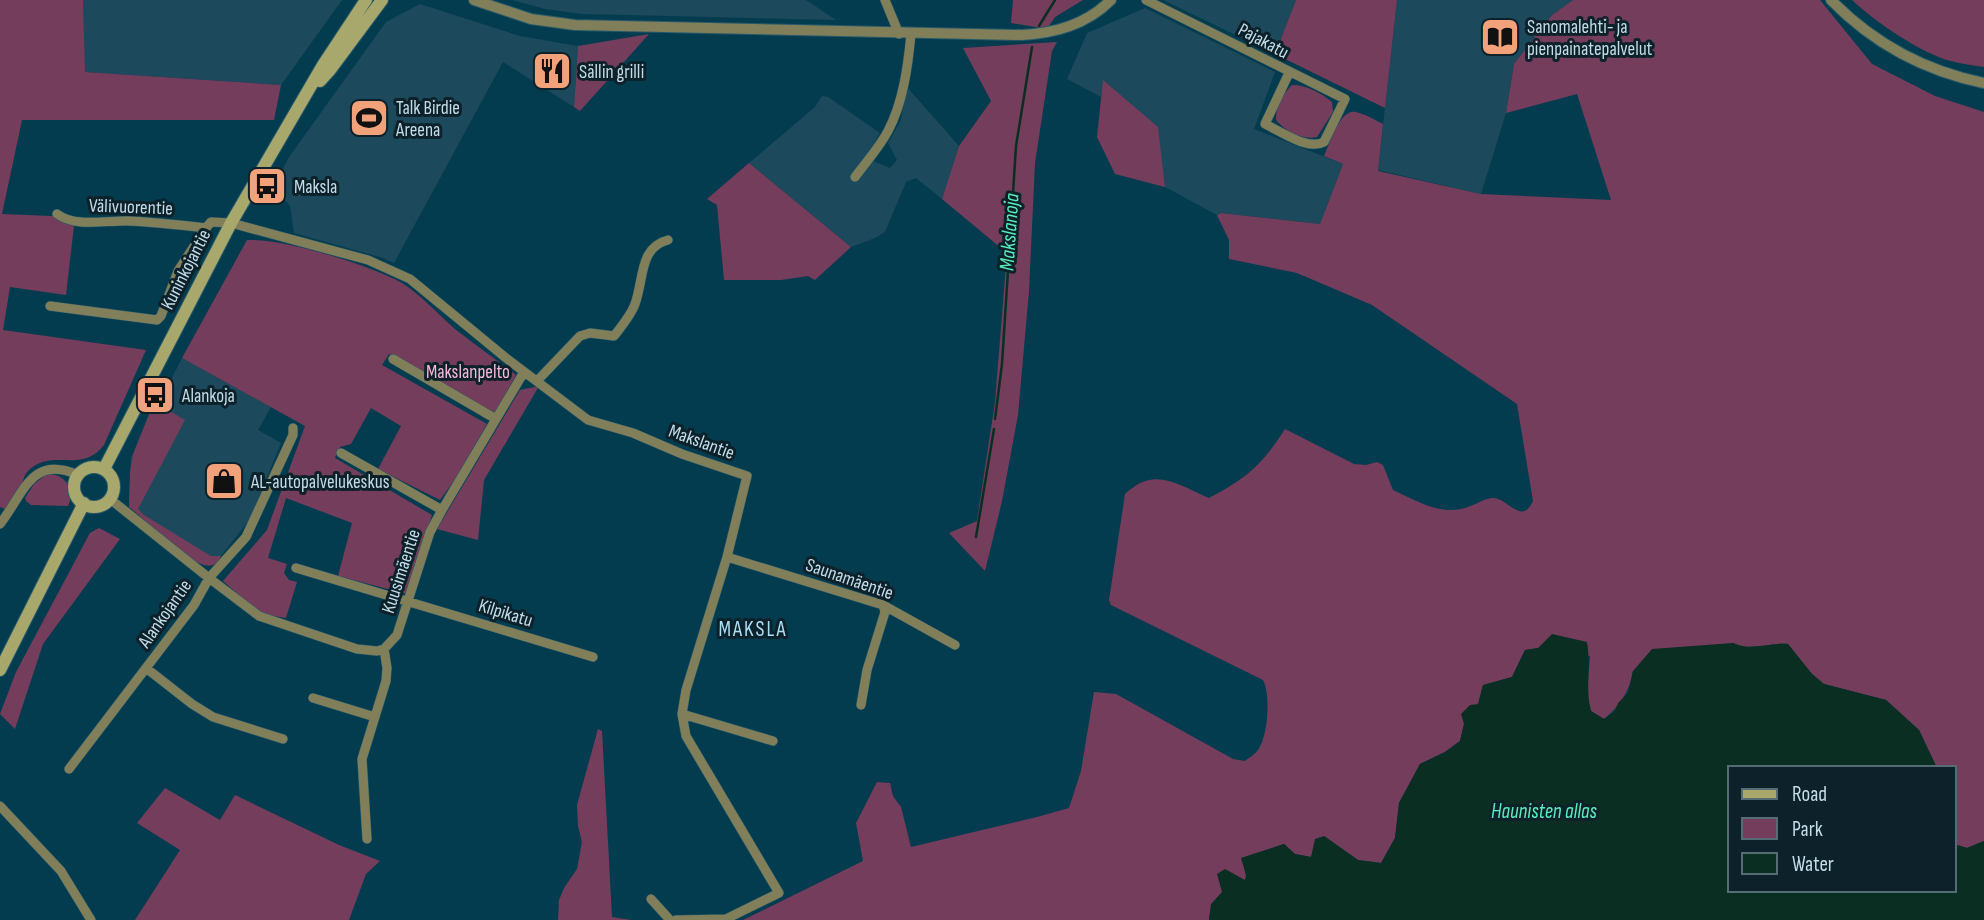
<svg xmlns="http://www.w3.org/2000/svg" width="1984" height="920" font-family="'Sofia Sans Condensed',sans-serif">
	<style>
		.built { fill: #1c495b }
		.green { fill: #753d5c }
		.water { fill: #0a2e22 }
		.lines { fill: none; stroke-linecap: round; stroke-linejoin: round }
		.stream { stroke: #0a2e22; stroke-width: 2.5 }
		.minor-casing { stroke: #26596a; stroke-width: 10 }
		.tertiary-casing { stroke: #26596a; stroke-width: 12 }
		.secondary-casing { stroke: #26596a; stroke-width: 14 }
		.minor { stroke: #807f5a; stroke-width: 9 }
		.tertiary { stroke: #807f5a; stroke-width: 10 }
		.secondary { stroke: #a9a86c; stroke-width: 12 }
		.labels { text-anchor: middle; stroke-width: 6; stroke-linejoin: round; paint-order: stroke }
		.poi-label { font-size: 19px; fill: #c3dce7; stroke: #0c2129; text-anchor: start }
		.street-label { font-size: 19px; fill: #c3dce7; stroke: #0c2129 }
		.park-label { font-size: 19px; fill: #fab7da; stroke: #0c2129 }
		.water-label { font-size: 21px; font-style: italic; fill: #57eebb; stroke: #0c2129 }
		.neighbourhood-label { font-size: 21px; letter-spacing: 2px; fill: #abdff6; stroke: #0c2129 }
	</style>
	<rect width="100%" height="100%" fill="#043c4f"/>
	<!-- built -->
	<path class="built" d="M 83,0 L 342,0 L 281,85 L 84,72 Z
		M 512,0 L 806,0 L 836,20 L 582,14 L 545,9 Z
		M 1163,0 L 1296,0 L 1275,54 Z
		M 1397,0 L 1573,0 L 1552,15 L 1514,64 L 1506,113 L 1481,194 L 1378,170 Z
		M 420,4 L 520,36 L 578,46 L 574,107 L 503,62 L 394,263 L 383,258 L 294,233 L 290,206 L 274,187 L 289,157 L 386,22 Z
		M 1145,8 L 1275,72 L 1254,129 L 1343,164 L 1320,224 L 1221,213 L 1217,215 L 1165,187 L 1157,127 L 1104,81 L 1101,97 L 1067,79 L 1087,33 Z
		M 906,86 L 959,146 L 942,199 L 916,178 L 906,182 L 885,232 L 875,238 L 851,247 L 749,163 L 815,107 L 822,96 L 828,97 L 880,133 L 866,158 L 890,168 L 897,160 L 888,143 L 901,120 Z
		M 182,358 L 271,407 L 258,430 L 281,443 L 250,519 L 217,561 L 203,562 L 129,504 L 131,458 Z"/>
	<!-- green -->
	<path class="green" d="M 0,0 L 83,0 L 85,72 L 281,85 L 274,120 L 22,120 L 2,214 L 75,217 L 66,295 L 10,287 L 3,330 L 146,350 L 104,445 C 81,475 52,447 28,471 C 21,478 23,489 19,497 C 17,502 12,507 9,511 L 0,507 Z
		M 1013,0 L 1083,0 L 1055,17 L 1047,29 L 1011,23 Z
		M 1296,0 L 1397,0 L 1385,108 L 1275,54 Z
		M 1573,0 L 1820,0 L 1872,64 L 1935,96 L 1984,112 L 1984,841 L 1967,848 L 1954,844 L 1954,768 L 1937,768 L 1919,730 L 1886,700 L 1824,684 L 1812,674 L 1788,644 C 1769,642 1752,652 1733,643 L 1633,671 C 1630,691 1619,707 1604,719 L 1591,711 L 1587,696 L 1590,656 L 1538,648 L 1525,650 L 1512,677 L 1483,685 L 1478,705 L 1464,724 L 1460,741 L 1445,752 L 1420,764 L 1399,803 L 1395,838 L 1381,863 L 1358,860 L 1324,836 L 1311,857 L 1295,854 L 1284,844 L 1242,858 L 1246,875 L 1245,881 C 1223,892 1212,894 1209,920 L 743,920 L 863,861 L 856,823 L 877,782 L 890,783 L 893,796 L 901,807 L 911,847 L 1037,817 L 1069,808 L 1081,771 L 1094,692 L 1116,694 L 1233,759 L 1245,761 C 1249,758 1255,754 1258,750 C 1268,736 1271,696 1263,680 L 1111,605 L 1109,600 L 1125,494 C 1155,466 1176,484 1209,498 C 1247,478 1262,465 1285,429 L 1354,464 L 1366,465 L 1377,462 L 1383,465 L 1393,490 C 1415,500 1437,514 1461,509 C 1472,507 1482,499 1492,498 C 1507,496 1521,527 1533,501 L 1517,404 L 1372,305 L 1297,273 L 1229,259 L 1229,240 L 1217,215 L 1221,213 L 1320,224 L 1343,164 L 1324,156 C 1330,144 1339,109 1356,112 C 1365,114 1375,120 1383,124 L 1378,171 L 1481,194 L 1611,200 L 1577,94 L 1506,113 L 1514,64 L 1552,15 Z
		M 1852,0 L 1984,0 L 1984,67 C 1973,65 1962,64 1951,61 C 1922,54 1874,21 1852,0 Z
		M 649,34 L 580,111 L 574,107 L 578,46 Z
		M 1057,42 L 1052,51 L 1035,163 L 1029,291 L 1018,415 L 1002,501 L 985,571 L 949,533 L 977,521 L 995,402 L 1007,253 L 942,199 L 959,146 L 991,101 L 963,48 Z
		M 1103,80 L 1158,127 L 1165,187 L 1115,174 L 1097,137 Z
		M 1292,85 C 1307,85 1321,93 1332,102 L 1333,112 L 1317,137 C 1301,140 1286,132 1276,120 C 1276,106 1282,95 1292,85 Z
		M 749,163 L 851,247 L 815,280 L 808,276 L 781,280 L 724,280 L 717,205 L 707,199 Z
		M 247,240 C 283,238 370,265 402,283 C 421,295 438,314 455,329 C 475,345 496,359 516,375 L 495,413 L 389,354 L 382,365 L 487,424 L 454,481 L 440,500 L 378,469 L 401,426 L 371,408 L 351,444 L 340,447 L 335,458 L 432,515 L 407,594 L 338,576 L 352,523 L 286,498 L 268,558 L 287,564 L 284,573 L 289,580 L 297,582 L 286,618 L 261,614 L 223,581 L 267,530 L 305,426 L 182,358 Z
		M 539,386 L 484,480 L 478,540 L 437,529 L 520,390 Z
		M 154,402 L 185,420 L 138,509 L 144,515 L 206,553 L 211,556 L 221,556 C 219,562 213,568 204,565 C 188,561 144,519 129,507 L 130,472 L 133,454 Z
		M 47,474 C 65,473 76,490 68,506 L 31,505 L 26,501 L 25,498 L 34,484 Z
		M 99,528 L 120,539 L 43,644 L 15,729 L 0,714 L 16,672 L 90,533 Z
		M 598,729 L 602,731 L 612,917 L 631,920 L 558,920 L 559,900 L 564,888 L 577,869 L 582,842 L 578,826 L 577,805 Z
		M 165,788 L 220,820 L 235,795 L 339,845 L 380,861 L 366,874 L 349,920 L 135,920 L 180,850 L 137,823 Z"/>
	<!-- water -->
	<path class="water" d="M 1552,634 L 1587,642 C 1591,665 1585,688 1591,711 L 1604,719 L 1615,711 L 1618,703 L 1628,693 L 1633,671 L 1652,649 L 1733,643 C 1752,652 1769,642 1788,644 L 1812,674 L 1824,684 L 1886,700 L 1919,730 L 1937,768 L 1730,768 L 1730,890 L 1954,890 L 1954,844 L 1967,848 L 1984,841 L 1984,920 L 1209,920 L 1211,904 L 1222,892 L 1217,874 L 1225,869 L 1245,880 L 1246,875 L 1241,858 L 1284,844 L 1295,854 L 1311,857 L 1315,839 L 1324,836 L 1358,860 L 1381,863 L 1395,838 L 1399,803 L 1420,764 L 1445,752 L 1460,741 L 1464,724 L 1461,714 L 1470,705 L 1478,704 L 1483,685 L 1512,677 L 1525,650 L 1538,648 Z"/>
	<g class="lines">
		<!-- stream -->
		<path class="stream" d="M 1039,26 L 1055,0
			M 995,419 L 1002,364 L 1016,146 L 1032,47
			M 976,537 L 994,429"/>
		<!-- minor casing -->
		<g class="minor-casing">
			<path id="minor" d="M 885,0 L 899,34
				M 1146,0 L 1345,99 L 1324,142 C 1308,151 1280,131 1265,124 L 1289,73
				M 855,177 C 866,162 879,148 888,131 C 903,103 908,66 911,34
				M 57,214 C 76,228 106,220 128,221 C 154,222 180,225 206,228
				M 50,306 L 157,320 L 161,316 L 178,271 L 206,228 L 211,222 L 231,223 L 368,260 L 410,279 L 506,358 L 588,420 L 633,433 L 682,454 L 747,476 L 727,557 L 686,690 L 682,714 L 686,736 L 779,893 L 726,919 L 676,920
				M 393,359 L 496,419
				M 537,381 L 580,336 L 590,333 L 614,336 C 622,326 631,315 635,304 C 644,280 639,247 668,240
				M 293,428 L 293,435 L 246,537 L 209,578 L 259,616 L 357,649 L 377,651 L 384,649 L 397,635 L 430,532 L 442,510 L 524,372
				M 341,453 L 442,510
				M 0,524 C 24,493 32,454 78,475
				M 727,557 L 883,605 L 955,645
				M 296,568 L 593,657
				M 146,668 L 192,704 L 213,717 L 283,739
				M 313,698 L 375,717
				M 861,705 L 867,670 L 885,612 L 883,605
				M 682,714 L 773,741
				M 69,769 L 194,605 L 209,578 L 110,499
				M 0,806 L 61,871 L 91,920
				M 367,839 L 362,759 L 386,681 L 387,668 L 384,649
				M 651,899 L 670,920"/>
		</g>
		<!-- tertiary casing -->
		<g class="tertiary-casing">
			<path id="tertiary" d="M 474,0 L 531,19 L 575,25 L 1022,35 C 1055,33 1086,25 1111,0
				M 1831,0 C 1873,43 1925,71 1984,83"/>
		</g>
		<!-- secondary casing -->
		<g class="secondary-casing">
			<path id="secondary" d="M 320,81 L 330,70 L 382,0
				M74 487a20 20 0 1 1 40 0a20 20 0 1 1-40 0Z
				M 104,469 L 231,223 L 323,65 L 366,0
				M 0,670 L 84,503"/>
		</g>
		<!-- minor -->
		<use href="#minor" class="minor"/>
		<!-- tertiary -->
		<use href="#tertiary" class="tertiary"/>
		<!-- secondary -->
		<use href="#secondary" class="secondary"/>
	</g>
	<!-- icons -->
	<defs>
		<g id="library-square" transform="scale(2.0125)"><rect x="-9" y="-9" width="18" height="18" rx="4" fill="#f1a27b" stroke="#0c2129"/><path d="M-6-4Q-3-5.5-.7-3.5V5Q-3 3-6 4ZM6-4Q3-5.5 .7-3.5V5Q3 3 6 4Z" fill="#111"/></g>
		<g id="restaurant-square" transform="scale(2.0125)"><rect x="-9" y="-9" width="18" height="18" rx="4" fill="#f1a27b" stroke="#0c2129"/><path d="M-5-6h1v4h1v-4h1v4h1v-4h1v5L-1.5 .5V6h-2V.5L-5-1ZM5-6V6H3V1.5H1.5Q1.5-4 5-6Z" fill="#111"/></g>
		<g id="stadium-square" transform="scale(2.0125)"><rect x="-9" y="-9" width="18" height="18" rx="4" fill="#f1a27b" stroke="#0c2129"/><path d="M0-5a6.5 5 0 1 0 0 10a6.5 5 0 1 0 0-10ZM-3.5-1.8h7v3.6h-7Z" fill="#111"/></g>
		<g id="bus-square" transform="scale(2.0125)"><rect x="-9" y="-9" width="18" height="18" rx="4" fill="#f1a27b" stroke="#0c2129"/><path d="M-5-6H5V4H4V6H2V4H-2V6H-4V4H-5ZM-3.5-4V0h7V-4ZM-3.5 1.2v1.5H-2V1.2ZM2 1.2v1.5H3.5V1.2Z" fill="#111"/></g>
		<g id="shop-square" transform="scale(2.0125)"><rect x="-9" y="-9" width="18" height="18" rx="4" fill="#f1a27b" stroke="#0c2129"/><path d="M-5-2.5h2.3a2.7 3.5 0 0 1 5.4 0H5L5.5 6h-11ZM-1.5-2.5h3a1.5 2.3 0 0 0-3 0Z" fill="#111"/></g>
	</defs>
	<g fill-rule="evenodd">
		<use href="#library-square" x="1500" y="37"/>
		<use href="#restaurant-square" x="552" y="71"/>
		<use href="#stadium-square" x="369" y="118"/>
		<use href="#bus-square" x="267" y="186"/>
		<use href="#bus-square" x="155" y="395"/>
		<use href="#shop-square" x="224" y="481"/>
	</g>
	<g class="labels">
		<!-- poi labels -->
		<g class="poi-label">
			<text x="1527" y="33">Sanomalehti- ja<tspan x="1527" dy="22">pienpainatepalvelut</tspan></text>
			<text x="579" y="78">Sällin grilli</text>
			<text x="396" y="114">Talk Birdie<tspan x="396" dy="22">Areena</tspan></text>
			<text x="294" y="193">Maksla</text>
			<text x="182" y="402">Alankoja</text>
			<text x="251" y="488">AL-autopalvelukeskus</text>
		</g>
		<!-- street labels -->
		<g class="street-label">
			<text transform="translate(1264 40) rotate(28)" y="7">Pajakatu</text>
			<text transform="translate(131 206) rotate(2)" y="7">Välivuorentie</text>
			<text transform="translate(185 269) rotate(-63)" y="7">Kuninkojantie</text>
			<text transform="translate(702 441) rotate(20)" y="7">Makslantie</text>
			<text transform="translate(400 571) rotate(-72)" y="7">Kuusimäentie</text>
			<text transform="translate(850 578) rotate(19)" y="7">Saunamäentie</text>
			<text transform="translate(506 612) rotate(17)" y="7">Kilpikatu</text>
			<text transform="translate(164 613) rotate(-55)" y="7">Alankojantie</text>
		</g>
		<!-- park labels -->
		<g class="park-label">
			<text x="468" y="378">Makslanpelto</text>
		</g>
		<!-- water labels -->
		<g class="water-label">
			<text transform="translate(1009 232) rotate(-86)" y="7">Makslanoja</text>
			<text x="1544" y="818">Haunisten allas</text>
		</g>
		<!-- neighbourhood labels -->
		<g class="neighbourhood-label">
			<text x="753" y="636">MAKSLA</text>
		</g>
	</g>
	<!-- legend -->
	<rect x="1728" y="766" width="228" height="126" fill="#0c2129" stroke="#556c75" stroke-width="2"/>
	<rect x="1742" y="789" width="35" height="10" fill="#a9a86c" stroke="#556c75" stroke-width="2"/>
	<text x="1792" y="801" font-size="21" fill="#c3dce7">Road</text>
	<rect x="1742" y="818" width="35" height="21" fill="#753d5c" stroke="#556c75" stroke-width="2"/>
	<text x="1792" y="836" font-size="21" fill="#c3dce7">Park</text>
	<rect x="1742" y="853" width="35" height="21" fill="#0a2e22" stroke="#556c75" stroke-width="2"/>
	<text x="1792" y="871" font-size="21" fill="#c3dce7">Water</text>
</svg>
